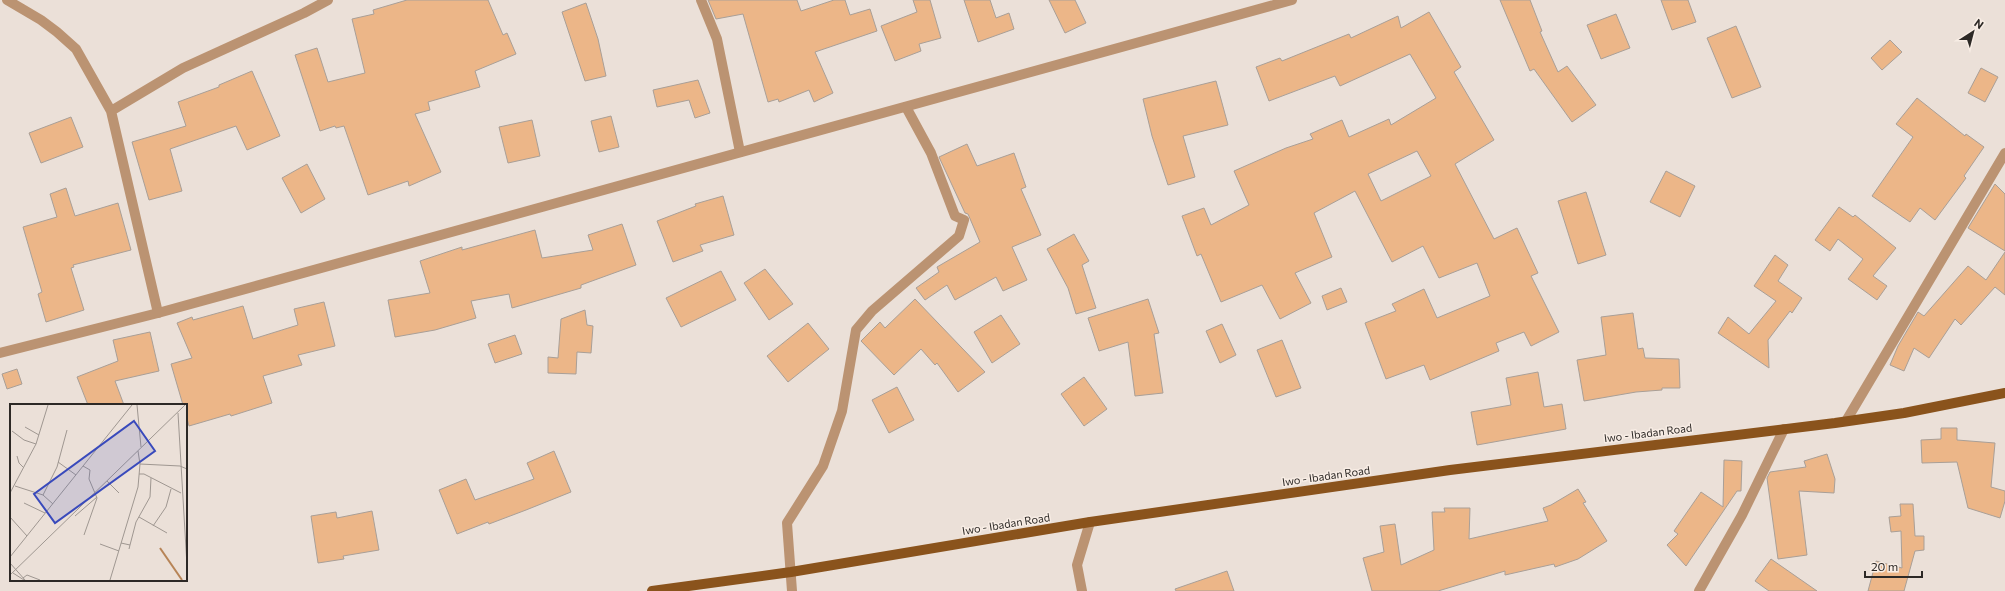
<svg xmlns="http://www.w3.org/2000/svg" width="2005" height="591" font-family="Commissioner,sans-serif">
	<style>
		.building { fill: #ecb688; stroke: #a99f97; fill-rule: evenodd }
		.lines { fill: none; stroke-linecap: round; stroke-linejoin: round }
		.minor { stroke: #bb9372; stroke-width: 10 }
		.tertiary { stroke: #bb9372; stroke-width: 10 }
		.primary { stroke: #8a531c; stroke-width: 10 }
		.labels { text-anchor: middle; stroke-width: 3; stroke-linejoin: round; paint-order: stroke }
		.street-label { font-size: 11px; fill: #2d2926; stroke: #f8ede5 }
		.inset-river { fill: none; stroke: #b78457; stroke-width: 2 }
		.inset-road { fill: none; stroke: #9f9791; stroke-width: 1 }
		.view { fill: #394abc; fill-opacity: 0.15; stroke: #394abc; stroke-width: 2 }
		.inset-edge { fill: none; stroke: #2d2926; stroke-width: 2 }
	</style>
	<rect width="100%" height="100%" fill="#ebe0d8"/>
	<!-- building -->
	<path class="building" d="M 407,0 L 488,0 L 503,35 L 507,33 L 516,54 L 475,71 L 480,87 L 428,102 L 430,110 L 415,114 L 441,172 L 409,186 L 408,181 L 368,195 L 344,126 L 336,128 L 335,126 L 320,131 L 295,55 L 317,48 L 328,82 L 365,73 L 352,19 L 374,14 L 373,10 Z
		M 708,0 L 797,0 L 801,11 L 834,0 L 845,0 L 850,15 L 870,9 L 877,31 L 815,52 L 833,93 L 814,102 L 809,90 L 779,102 L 778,99 L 768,102 L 743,14 L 716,19 Z
		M 913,0 L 930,0 L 941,38 L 919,44 L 921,51 L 895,61 L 881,26 L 917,12 Z
		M 964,0 L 990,0 L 996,18 L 1009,13 L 1014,29 L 978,42 Z
		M 1049,0 L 1075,0 L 1086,23 L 1065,33 Z
		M 1500,0 L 1530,0 L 1542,31 L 1540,32 L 1558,72 L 1567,66 L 1596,105 L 1572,122 L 1534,69 L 1530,71 Z
		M 1661,0 L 1688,0 L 1696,22 L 1672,30 Z
		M 586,3 L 598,39 L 606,76 L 585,81 L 562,12 Z
		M 1429,12 L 1461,67 L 1454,72 L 1494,140 L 1455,164 L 1494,239 L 1517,228 L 1538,273 L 1531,276 L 1559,332 L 1531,346 L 1524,332 L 1496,343 L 1499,351 L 1430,380 L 1424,365 L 1386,379 L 1365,323 L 1396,311 L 1392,304 L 1424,289 L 1437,318 L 1490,296 L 1477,263 L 1439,278 L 1423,246 L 1392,262 L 1355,191 L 1314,213 L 1332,257 L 1295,273 L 1311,303 L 1280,319 L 1262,285 L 1221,302 L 1201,254 L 1197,256 L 1182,216 L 1204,208 L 1211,225 L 1249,205 L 1234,171 L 1286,148 L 1313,139 L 1310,134 L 1342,120 L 1349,137 L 1389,119 L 1391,125 L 1436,98 L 1410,54 L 1340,86 L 1335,76 L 1269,101 L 1256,67 L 1280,58 L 1282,61 L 1349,34 L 1351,38 L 1398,16 L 1401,28 ZM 1417,151 L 1431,176 L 1381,201 L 1368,174 Z
		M 1616,14 L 1630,48 L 1601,59 L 1587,25 Z
		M 1736,26 L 1761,87 L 1732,98 L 1707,38 Z
		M 1890,40 L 1902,52 L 1882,70 L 1871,58 Z
		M 1981,68 L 1998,77 L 1985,102 L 1968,93 Z
		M 252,71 L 280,136 L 247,150 L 236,126 L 170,149 L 182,191 L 149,200 L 132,142 L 186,126 L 178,102 L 219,87 L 219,85 Z
		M 698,80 L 710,113 L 695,118 L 689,100 L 657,107 L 653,90 Z
		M 1216,81 L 1228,125 L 1183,136 L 1195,177 L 1168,185 L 1152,136 L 1143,99 Z
		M 1917,98 L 1965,136 L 1966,134 L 1984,147 L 1964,176 L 1966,178 L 1935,220 L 1920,208 L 1910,222 L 1872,196 L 1913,137 L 1896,124 Z
		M 611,116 L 619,147 L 599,152 L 591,121 Z
		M 71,117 L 83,147 L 41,163 L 29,133 Z
		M 532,120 L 540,156 L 508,163 L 499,127 Z
		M 967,144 L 977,166 L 1014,153 L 1026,187 L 1021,189 L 1041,235 L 1012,247 L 1027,280 L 1003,291 L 996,277 L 955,300 L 947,285 L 925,300 L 916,288 L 939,272 L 937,267 L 980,242 L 968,214 L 965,213 L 939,157 Z
		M 307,164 L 325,199 L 301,213 L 282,178 Z
		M 1666,171 L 1695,186 L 1680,217 L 1650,202 Z
		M 1995,184 L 2005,194 L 2005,251 L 1968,228 Z
		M 66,188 L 75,216 L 118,203 L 131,250 L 73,265 L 74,267 L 71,268 L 84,310 L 46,322 L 38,294 L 42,292 L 23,227 L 57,217 L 50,194 Z
		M 1586,192 L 1606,255 L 1578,264 L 1558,201 Z
		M 723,196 L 734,235 L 700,245 L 703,251 L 673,262 L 657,221 L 696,206 L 695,204 Z
		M 1839,207 L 1853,217 L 1855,215 L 1896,248 L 1873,276 L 1887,286 L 1877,300 L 1848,279 L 1863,259 L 1838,239 L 1830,251 L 1815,240 Z
		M 622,224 L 636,265 L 581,285 L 581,288 L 512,308 L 509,294 L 471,301 L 476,318 L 435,330 L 395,337 L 388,300 L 430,293 L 420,261 L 462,247 L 462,250 L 535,230 L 542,258 L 593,250 L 588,235 Z
		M 1074,234 L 1089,261 L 1082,265 L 1096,308 L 1076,314 L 1068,288 L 1047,249 Z
		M 2005,252 L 2005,295 L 1995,287 L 1961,325 L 1955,319 L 1929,358 L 1914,348 L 1904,371 L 1890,365 L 1898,346 L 1918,312 L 1924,316 L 1968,266 L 1986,280 Z
		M 1775,255 L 1788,265 L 1778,281 L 1802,298 L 1792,313 L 1790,311 L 1768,340 L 1769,368 L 1718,333 L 1728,317 L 1749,334 L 1776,301 L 1754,286 Z
		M 765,269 L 793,304 L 769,320 L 744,283 Z
		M 721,271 L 736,300 L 681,327 L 666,298 Z
		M 1341,288 L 1347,302 L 1327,310 L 1322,296 Z
		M 915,299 L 985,372 L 958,392 L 937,363 L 935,365 L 921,349 L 894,375 L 861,341 L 880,322 L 885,328 Z
		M 1148,299 L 1159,333 L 1154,334 L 1163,393 L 1135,396 L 1128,342 L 1099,351 L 1088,318 Z
		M 324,302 L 335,346 L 298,355 L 302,365 L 263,376 L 272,403 L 231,416 L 230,414 L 189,426 L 186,415 L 186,405 L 183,405 L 171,364 L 192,358 L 177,323 L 192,317 L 193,320 L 243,306 L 253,339 L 298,325 L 294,309 Z
		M 585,310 L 587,325 L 593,326 L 591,353 L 577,352 L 576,374 L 548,373 L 548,357 L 558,358 L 561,319 Z
		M 1633,313 L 1638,349 L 1643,348 L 1645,358 L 1679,359 L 1680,388 L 1662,388 L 1662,390 L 1636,392 L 1584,401 L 1577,360 L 1606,355 L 1601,317 Z
		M 1001,315 L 1020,344 L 992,363 L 974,332 Z
		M 808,323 L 829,349 L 788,382 L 767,356 Z
		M 1222,324 L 1236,355 L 1220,363 L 1206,331 Z
		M 150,332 L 159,371 L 115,381 L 124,405 L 88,405 L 77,377 L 118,361 L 113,340 Z
		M 515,335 L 522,354 L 495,363 L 488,344 Z
		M 1282,340 L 1301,388 L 1276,397 L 1257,350 Z
		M 17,369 L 22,384 L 7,389 L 2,374 Z
		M 1538,372 L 1544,407 L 1562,404 L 1566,429 L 1477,445 L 1471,412 L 1511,405 L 1506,378 Z
		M 1084,377 L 1107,409 L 1084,426 L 1061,394 Z
		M 897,387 L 914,420 L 889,433 L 872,400 Z
		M 1941,428 L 1957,428 L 1957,440 L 1995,443 L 1991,487 L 2005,491 L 2005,501 L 2000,518 L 1968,508 L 1957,462 L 1922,463 L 1921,440 L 1941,439 Z
		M 554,451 L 571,492 L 526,510 L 489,524 L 488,522 L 457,534 L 439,490 L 466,479 L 475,500 L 534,479 L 527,463 Z
		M 1827,454 L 1835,479 L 1834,493 L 1799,491 L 1807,555 L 1778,559 L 1767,478 L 1770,472 L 1806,467 L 1804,461 Z
		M 1724,460 L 1742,461 L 1741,491 L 1737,491 L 1686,566 L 1667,545 L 1678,534 L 1674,531 L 1701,492 L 1723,507 Z
		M 1578,489 L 1586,502 L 1583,503 L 1607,541 L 1578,559 L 1555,567 L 1554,564 L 1505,575 L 1505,571 L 1438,591 L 1372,591 L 1363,558 L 1384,552 L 1380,526 L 1395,524 L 1401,565 L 1434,550 L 1432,512 L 1445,512 L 1444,508 L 1470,508 L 1469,539 L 1548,521 L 1543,508 L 1551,505 Z
		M 1900,504 L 1913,504 L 1915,536 L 1924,536 L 1924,550 L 1915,551 L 1904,591 L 1868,591 L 1876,561 L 1902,568 L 1901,531 L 1891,532 L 1889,517 L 1901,516 Z
		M 372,511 L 379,550 L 343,556 L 344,559 L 318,563 L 311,516 L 336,512 L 337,518 Z
		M 1771,559 L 1817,591 L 1769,591 L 1755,581 Z
		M 1227,571 L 1234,591 L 1176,591 L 1175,589 Z"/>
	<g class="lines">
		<!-- minor -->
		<path class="minor" d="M 7,0 L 41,20 L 57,32 L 76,49 L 111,111 L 158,313
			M 701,0 L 717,39 L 740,152
			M 111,111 L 183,68 L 304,13 L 328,0
			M 792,591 L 787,523 L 823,466 L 842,411 L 856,330 L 872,311 L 959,236 L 964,220 L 955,216 L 931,153 L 906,107
			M 1082,591 L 1077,565 L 1090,522"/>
		<!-- tertiary -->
		<path class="tertiary" d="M 0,353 L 158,313 L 1292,0
			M 1846,421 L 2005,153
			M 1699,591 L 1742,515 L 1784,429"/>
		<!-- primary -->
		<path class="primary" d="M 652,591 L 791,572 L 1090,522 L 1450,470 L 1835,423 L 1904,413 L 2005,393"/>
	</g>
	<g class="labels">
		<!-- street labels -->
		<g class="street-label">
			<text transform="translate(1648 433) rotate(-7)" y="4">Iwo - Ibadan Road</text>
			<text transform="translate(1326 476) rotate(-8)" y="4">Iwo - Ibadan Road</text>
			<text transform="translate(1006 524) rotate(-9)" y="4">Iwo - Ibadan Road</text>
		</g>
	</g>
	<!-- overview -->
	<g transform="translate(10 404)">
		<rect width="177" height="177" fill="#ebe0d8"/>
		<path class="inset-river" d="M 150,144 L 172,176"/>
		<path class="inset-road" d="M 127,1 L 131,43M 168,9 L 177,162M 15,23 L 29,31M 2,27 L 14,36 L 26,40M 7,52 L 9,59 L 14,64M 48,58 L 66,71M 130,60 L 170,62 L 177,65M 73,62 L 80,66 L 79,75 L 87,94 L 74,131M 129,70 L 134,70 L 171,89M 97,77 L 109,89M 5,82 L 33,91 L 43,100M 0,89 L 26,40 L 38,1M 33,91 L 47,63 L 57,26M 14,99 L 35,109M 65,112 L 87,93M 0,113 L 17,132M 129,113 L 157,129M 143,122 L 156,103 L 161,85M 111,139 L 120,141 L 119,145M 90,140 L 109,147M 120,141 L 126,118 L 140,93 L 141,74M 0,153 L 122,1M 0,159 L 15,176M 3,169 L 14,176M 0,171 L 175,1M 13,174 L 17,171 L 30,176M 100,176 L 128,83 L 130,60 L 128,47"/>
		<path class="view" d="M 124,17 L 145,47 L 45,119 L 24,90 Z"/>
		<rect width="177" height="177" class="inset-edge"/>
	</g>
	<!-- north arrow -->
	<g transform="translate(1973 32) rotate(36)" stroke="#f8ede5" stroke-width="3" paint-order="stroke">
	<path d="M0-3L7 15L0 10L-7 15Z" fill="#2d2926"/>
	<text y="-6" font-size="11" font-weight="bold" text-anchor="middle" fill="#2d2926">N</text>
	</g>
	<!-- scale -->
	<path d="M1865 571v6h57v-6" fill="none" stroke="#2d2926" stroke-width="2"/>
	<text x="1871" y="571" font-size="12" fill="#2d2926" stroke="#f8ede5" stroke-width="3" paint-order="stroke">20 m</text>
</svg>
